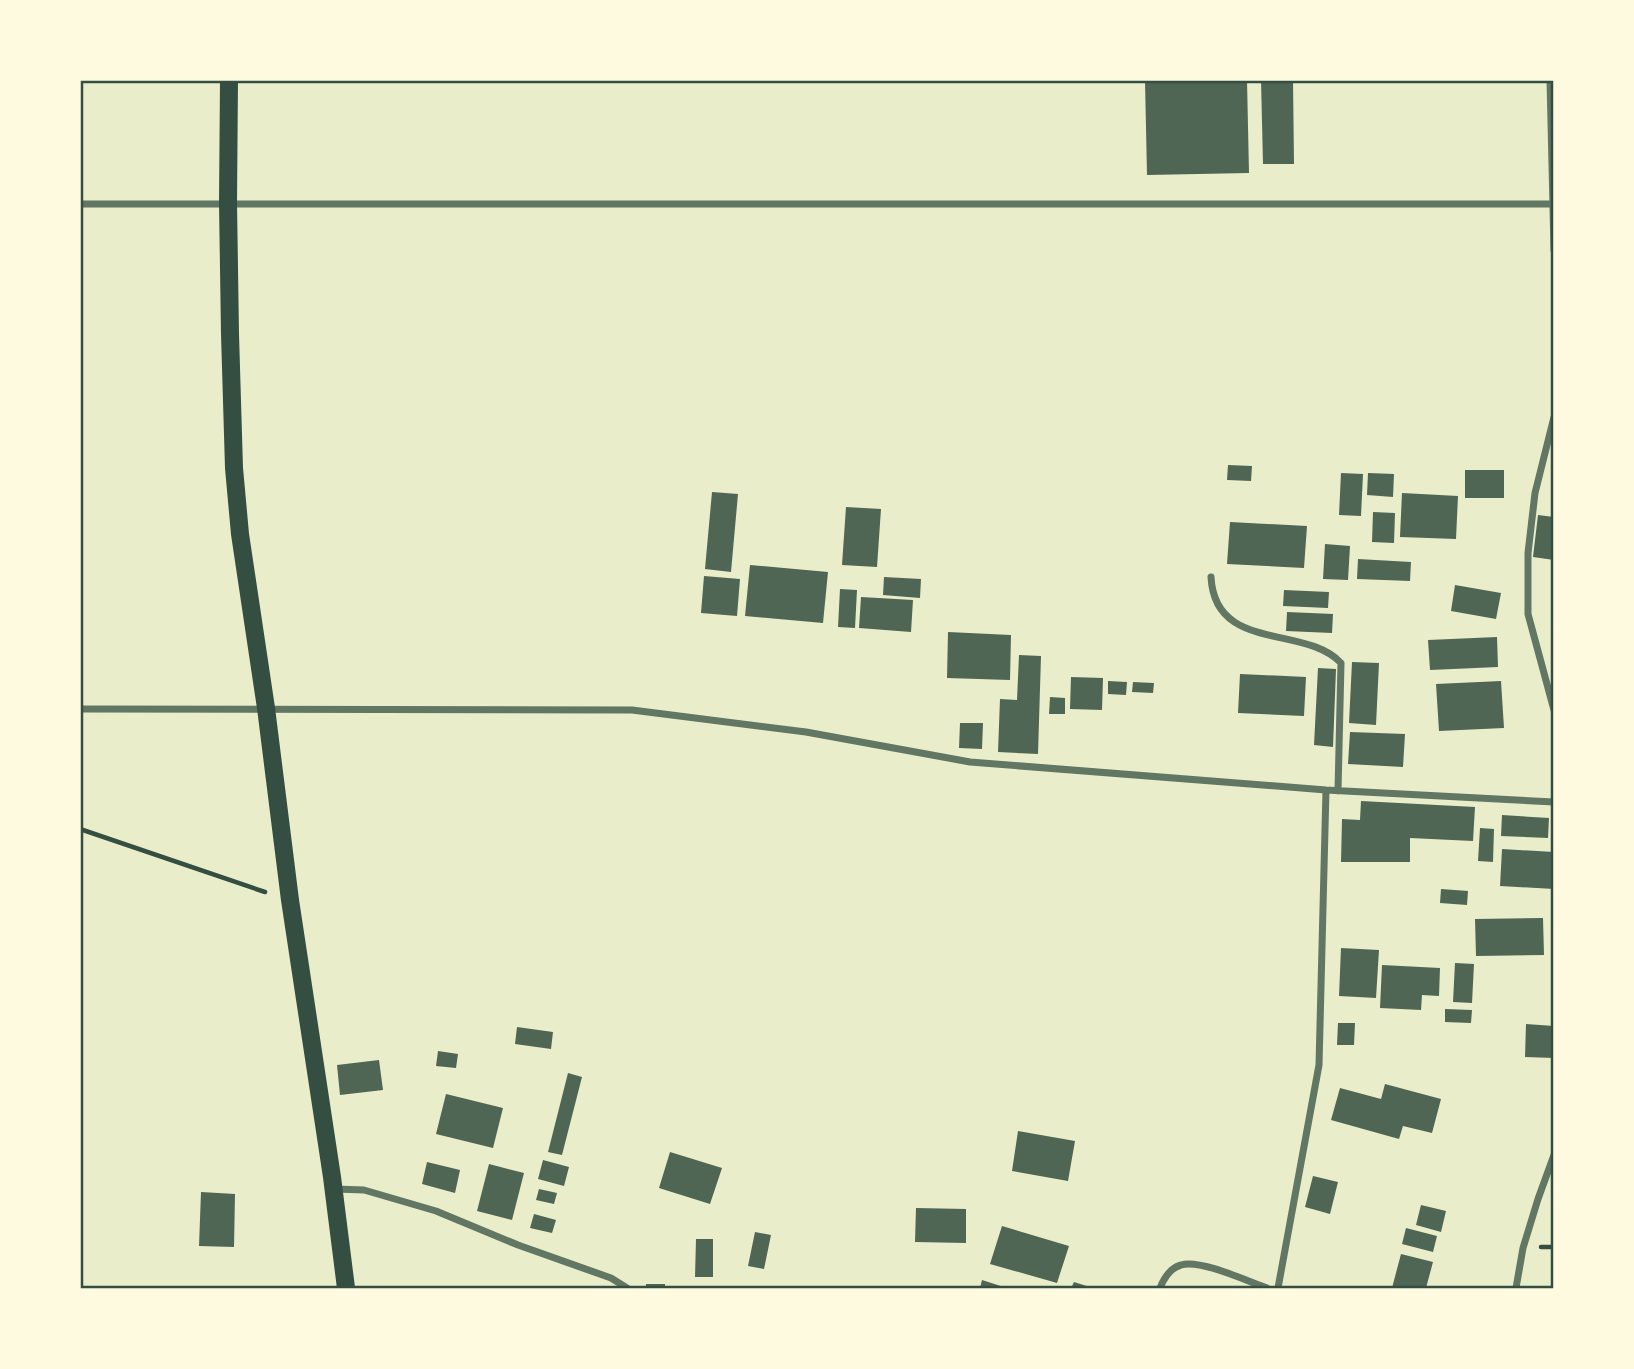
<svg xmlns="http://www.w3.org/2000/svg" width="1634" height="1369" font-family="Montserrat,sans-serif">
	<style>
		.building { fill: #4f6655 }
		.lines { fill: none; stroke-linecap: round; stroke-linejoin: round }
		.path { stroke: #344e41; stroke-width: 4.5 }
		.minor { stroke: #617663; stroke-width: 7 }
		.primary { stroke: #344e41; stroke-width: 18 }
		.neatline { fill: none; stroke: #344e41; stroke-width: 2.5 }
	</style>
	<rect width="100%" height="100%" fill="#e9edc9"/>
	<!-- building -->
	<path class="building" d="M 1145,80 L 1247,80 L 1249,173 L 1147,175 Z
		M 1261,80 L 1293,80 L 1294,164 L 1263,164 Z
		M 1228,465 L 1252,466 L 1251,481 L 1227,480 Z
		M 1465,470 L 1504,470 L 1504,498 L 1465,498 Z
		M 1341,473 L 1363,474 L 1361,516 L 1339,515 Z
		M 1368,473 L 1394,474 L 1393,497 L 1367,495 Z
		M 712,492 L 738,494 L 731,572 L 705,569 Z
		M 1402,493 L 1458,496 L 1456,539 L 1400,537 Z
		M 846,507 L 881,509 L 877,567 L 842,565 Z
		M 1373,512 L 1395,513 L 1394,543 L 1372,542 Z
		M 1538,515 L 1554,517 L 1554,560 L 1533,557 Z
		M 1230,522 L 1307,526 L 1304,568 L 1227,564 Z
		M 1325,544 L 1350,546 L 1348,580 L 1323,579 Z
		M 1358,559 L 1411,562 L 1410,581 L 1357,579 Z
		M 750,565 L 828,572 L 823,623 L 745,616 Z
		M 704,576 L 740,579 L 737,616 L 701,613 Z
		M 884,577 L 921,579 L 920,598 L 883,595 Z
		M 1455,585 L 1501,593 L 1496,619 L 1451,611 Z
		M 840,589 L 857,590 L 855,628 L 838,627 Z
		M 1284,590 L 1329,592 L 1328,608 L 1283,606 Z
		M 861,597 L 913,600 L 911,632 L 859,628 Z
		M 1287,612 L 1333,614 L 1332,633 L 1286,631 Z
		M 948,632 L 1011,635 L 1010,680 L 947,678 Z
		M 1497,637 L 1498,667 L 1430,670 L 1428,640 Z
		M 1019,655 L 1041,656 L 1038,754 L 998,752 L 1000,699 L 1017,700 Z
		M 1352,662 L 1379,663 L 1376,725 L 1349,723 Z
		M 1318,668 L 1336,669 L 1333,747 L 1314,745 Z
		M 1240,674 L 1306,677 L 1304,716 L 1238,713 Z
		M 1071,677 L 1103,678 L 1102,710 L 1070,709 Z
		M 1108,681 L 1127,682 L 1126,695 L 1108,694 Z
		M 1501,681 L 1504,728 L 1439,731 L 1436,684 Z
		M 1133,682 L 1154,683 L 1153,693 L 1132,692 Z
		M 1050,697 L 1065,698 L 1065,714 L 1049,714 Z
		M 960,723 L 983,723 L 982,749 L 959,748 Z
		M 1350,732 L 1405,734 L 1403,767 L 1348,764 Z
		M 1361,801 L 1475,807 L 1473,841 L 1410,838 L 1410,862 L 1341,862 L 1342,819 L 1360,820 Z
		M 1502,815 L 1549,818 L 1548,838 L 1501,836 Z
		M 1480,828 L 1494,829 L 1493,862 L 1478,861 Z
		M 1502,849 L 1554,852 L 1554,889 L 1500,886 Z
		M 1441,889 L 1468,891 L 1467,905 L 1440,903 Z
		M 1543,918 L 1544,955 L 1476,956 L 1475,919 Z
		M 1341,948 L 1379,950 L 1376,998 L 1339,996 Z
		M 1455,963 L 1474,964 L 1472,1003 L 1453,1002 Z
		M 1382,965 L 1440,968 L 1439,996 L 1422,995 L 1421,1010 L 1380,1008 Z
		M 1445,1009 L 1472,1010 L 1471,1023 L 1445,1022 Z
		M 1338,1023 L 1355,1023 L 1354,1045 L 1337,1045 Z
		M 1526,1024 L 1554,1026 L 1554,1058 L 1525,1057 Z
		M 517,1027 L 553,1032 L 551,1049 L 515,1044 Z
		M 438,1051 L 458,1054 L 456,1068 L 436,1066 Z
		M 379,1060 L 383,1090 L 340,1095 L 337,1065 Z
		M 568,1073 L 582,1077 L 562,1155 L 548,1152 Z
		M 1385,1084 L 1441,1099 L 1432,1133 L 1403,1126 L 1399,1139 L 1331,1120 L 1340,1088 L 1381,1099 Z
		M 446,1094 L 503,1108 L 493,1148 L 436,1134 Z
		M 1018,1131 L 1075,1141 L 1068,1181 L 1012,1171 Z
		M 670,1152 L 722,1168 L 710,1204 L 659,1188 Z
		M 543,1160 L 569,1167 L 564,1186 L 538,1179 Z
		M 427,1162 L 460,1170 L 455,1193 L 422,1184 Z
		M 489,1164 L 524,1173 L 512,1220 L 477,1211 Z
		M 1313,1176 L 1338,1182 L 1330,1214 L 1305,1207 Z
		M 539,1189 L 557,1193 L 554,1204 L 536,1200 Z
		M 201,1192 L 235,1194 L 234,1247 L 199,1246 Z
		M 1421,1205 L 1446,1211 L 1441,1232 L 1416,1225 Z
		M 916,1208 L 966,1209 L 966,1243 L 915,1242 Z
		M 534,1214 L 556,1220 L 552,1233 L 530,1228 Z
		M 1002,1226 L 1069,1246 L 1057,1283 L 990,1264 Z
		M 1406,1228 L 1437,1236 L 1433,1252 L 1402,1244 Z
		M 755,1232 L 771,1235 L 764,1269 L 748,1266 Z
		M 696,1239 L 713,1239 L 713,1277 L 695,1277 Z
		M 1401,1254 L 1433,1262 L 1426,1288 L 1392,1288 Z
		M 982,1280 L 1007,1288 L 980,1288 Z
		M 1074,1282 L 1093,1288 L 1071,1288 Z
		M 646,1284 L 665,1284 L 665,1288 L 646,1288 Z"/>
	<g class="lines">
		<!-- path -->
		<path class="path" d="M 80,829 L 265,892
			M 1541,1247 L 1554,1247"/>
		<!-- minor -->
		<path class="minor" d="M 1550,80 L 1554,250
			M 80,204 L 1554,204
			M 1554,417 L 1535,493 L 1528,553 L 1528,614 L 1554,710
			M 1211,577 C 1215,653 1305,624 1341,663 L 1338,791
			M 80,709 L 632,710 L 806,732 L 970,762 L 1326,790 L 1554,802
			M 335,1189 L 364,1190 L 436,1211 L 518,1245 L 611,1278 L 627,1288
			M 1160,1288 C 1164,1278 1170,1268 1181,1265 C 1200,1259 1247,1281 1267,1288
			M 1278,1288 L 1319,1065 L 1326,790
			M 1516,1288 L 1523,1248 L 1538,1199 L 1554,1155"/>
		<!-- primary -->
		<path class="primary" d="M 229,80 L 228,203 L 230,334 L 234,468 L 240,534 L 266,708 L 290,900 L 332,1177 L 346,1288"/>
	</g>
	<!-- border -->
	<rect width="1634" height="1369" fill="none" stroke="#fefae0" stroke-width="164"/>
	<rect x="82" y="82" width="1470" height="1205" class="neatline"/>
</svg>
